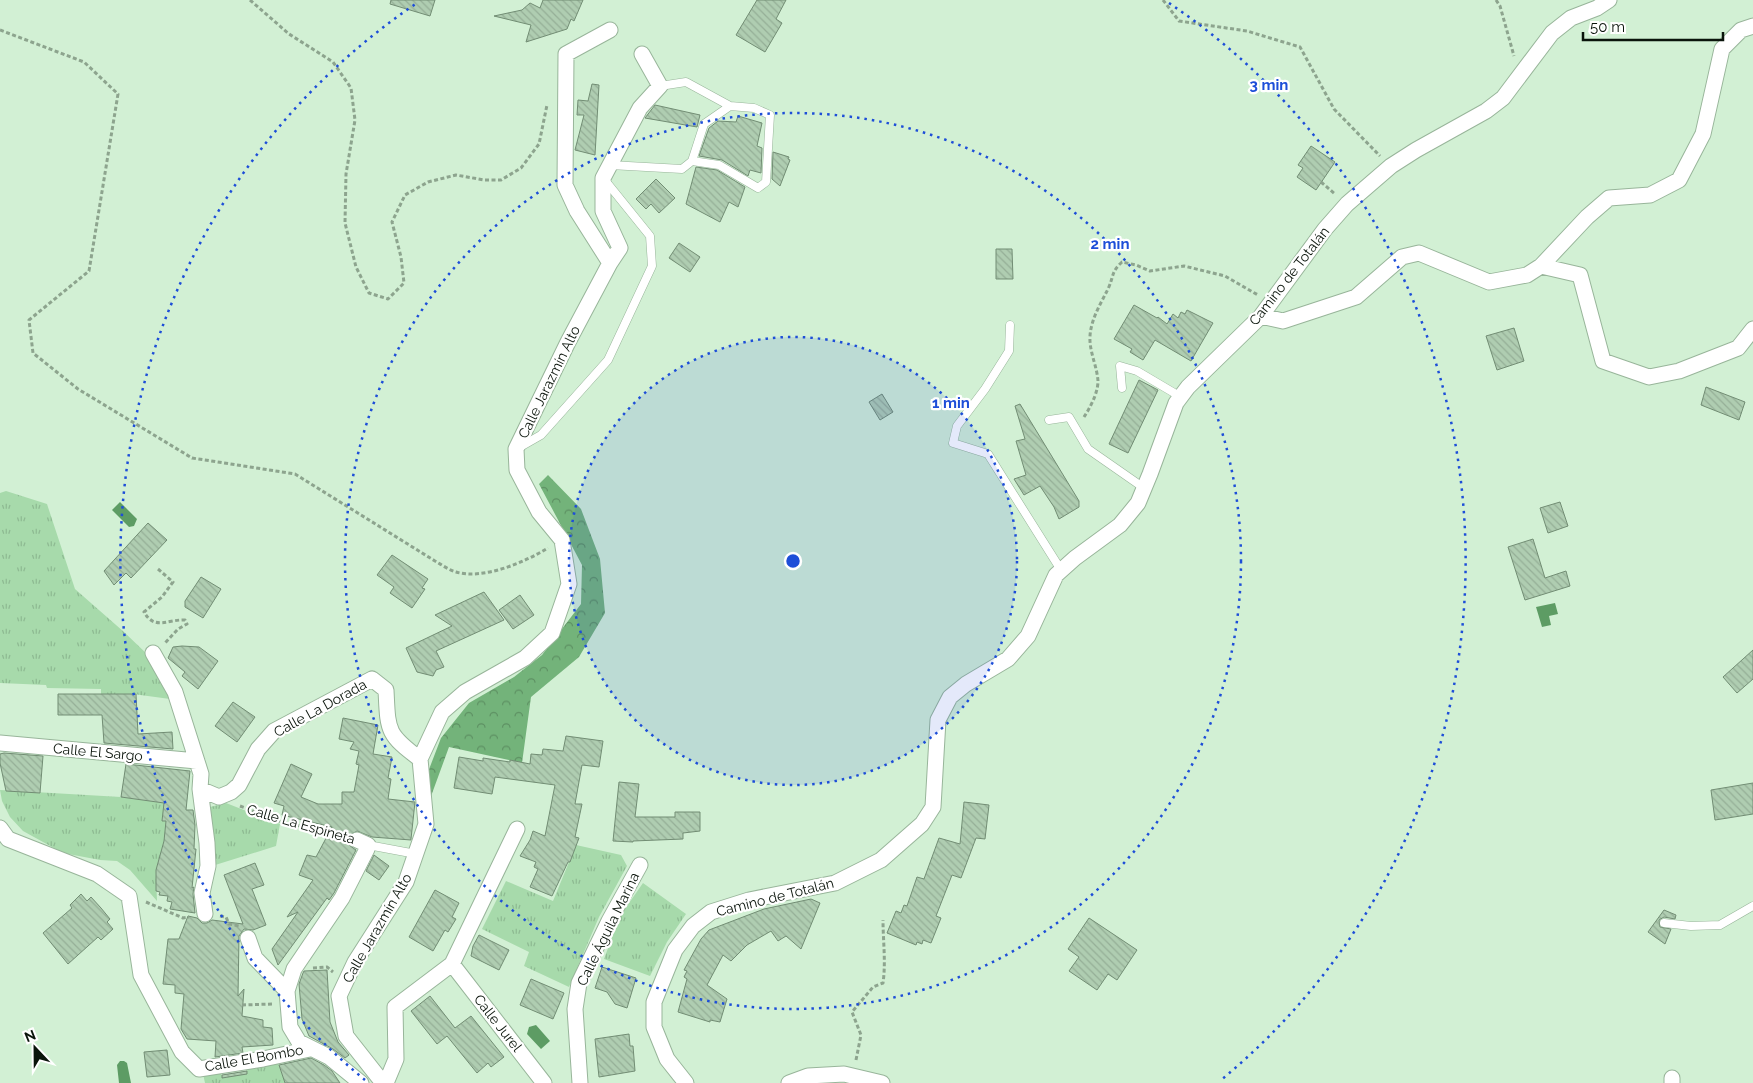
<svg xmlns="http://www.w3.org/2000/svg" width="1753" height="1083" font-family="Raleway,sans-serif">
	<style>
		.grass { fill: url(#grass-tufts) }
		.forest { fill: url(#forest-crowns) }
		.water { fill: #5d9c64 }
		.building { fill: url(#building-back-hatch); stroke: #728d74 }
		.lines { fill: none; stroke-linecap: round; stroke-linejoin: round }
		.lane-casing { stroke: #98b59a; stroke-width: 9 }
		.street-casing { stroke: #98b59a; stroke-width: 17 }
		.path { stroke: #8da48e; stroke-width: 3; stroke-dasharray: 4 2.5; stroke-linecap: butt }
		.lane { stroke: #fff; stroke-width: 8 }
		.street { stroke: #fff; stroke-width: 15 }
		.ring { fill: none; stroke: #1d4ed8; stroke-width: 2.5; stroke-dasharray: 2.5 5 }
		.labels { text-anchor: middle; stroke-width: 4.5; stroke-linejoin: round; paint-order: stroke }
		.street-label { font-size: 14px; fill: #0a140b; stroke: #fff }
		.centre { fill: #1d4ed8; stroke: #fff; stroke-width: 2.5 }
		.ring-label { font-size: 15px; text-anchor: middle; font-weight: bold; fill: #1d4ed8; stroke: #fff; stroke-width: 4.5; stroke-linejoin: round; paint-order: stroke }
	</style>
	<defs>
		<pattern id="grass-tufts" width="24" height="20" patternUnits="userSpaceOnUse" patternTransform="scale(1.25)"><rect width="24" height="20" fill="#a7daab"/><path d="M3 7l-1-3M5 7V3M7 7l1-3M15 17l-1-3M17 17v-4M19 17l1-3" fill="none" stroke="#8eba92"/></pattern>
		<pattern id="forest-crowns" width="20" height="18" patternUnits="userSpaceOnUse" patternTransform="scale(1.25)"><rect width="20" height="18" fill="#73b37a"/><path d="M2 6a3 3 0 1 1 6 0M12 15a3 3 0 1 1 6 0" fill="none" stroke="#5d9062"/></pattern>
		<pattern id="building-back-hatch" width="6" height="6" patternUnits="userSpaceOnUse" patternTransform="scale(1.25)"><rect width="6" height="6" fill="#afcdb1"/><path d="M-1 5l2 2M0 0l6 6M5-1l2 2" fill="none" stroke="#95af97"/></pattern>
	</defs>
	<rect width="100%" height="100%" fill="#d2f0d4"/>
	<!-- grass -->
	<path class="grass" d="M 6,491 L 47,504 L 75,589 L 124,632 L 148,655 L 170,699 L 133,694 L 101,694 L 101,689 L 47,688 L 46,685 L 0,683 L 0,493 Z
		M 0,790 L 121,797 L 165,803 L 162,820 L 166,821 L 165,840 L 156,874 L 157,901 L 130,870 L 117,861 L 100,860 L 63,853 L 23,831 L 10,817 L 2,801 Z
		M 226,803 L 280,824 L 276,846 L 212,866 L 210,807 Z
		M 576,845 L 621,855 L 627,866 L 599,917 L 569,987 L 524,966 L 529,952 L 482,929 L 506,881 L 553,901 Z
		M 643,883 L 686,914 L 667,942 L 650,976 L 604,959 L 620,916 Z
		M 278,1062 L 286,1083 L 205,1083 L 203,1074 L 221,1073 L 223,1078 L 247,1073 L 246,1068 Z"/>
	<!-- forest -->
	<path class="forest" d="M 548,475 L 581,509 L 600,559 L 605,613 L 579,657 L 531,697 L 522,763 L 449,747 L 430,799 L 428,772 L 441,738 L 469,703 L 514,677 L 542,655 L 581,604 L 582,565 L 539,484 Z"/>
	<!-- water -->
	<path class="water" d="M 120,502 L 137,519 L 134,526 L 129,527 L 112,510 Z
		M 1555,603 L 1558,614 L 1549,616 L 1551,625 L 1542,627 L 1536,607 Z
		M 536,1025 L 550,1041 L 541,1049 L 527,1034 L 529,1027 Z
		M 120,1061 L 124,1061 L 127,1063 L 131,1083 L 119,1083 L 117,1065 Z"/>
	<!-- building -->
	<path class="building" d="M 391,0 L 435,0 L 430,16 L 390,4 Z
		M 543,0 L 583,0 L 574,21 L 571,19 L 567,29 L 526,42 L 531,25 L 494,16 L 522,10 L 530,3 L 540,8 Z
		M 757,0 L 786,0 L 776,19 L 782,23 L 765,52 L 736,35 Z
		M 592,84 L 599,85 L 595,155 L 575,150 L 584,115 L 577,115 L 578,100 L 588,101 Z
		M 655,105 L 700,115 L 697,127 L 645,118 Z
		M 738,116 L 762,123 L 757,146 L 762,148 L 761,173 L 750,170 L 748,176 L 722,160 L 699,156 L 709,128 L 718,121 L 736,122 Z
		M 1311,146 L 1335,162 L 1316,190 L 1297,177 L 1303,168 L 1298,165 Z
		M 773,152 L 789,157 L 788,159 L 790,160 L 780,186 L 772,179 Z
		M 696,167 L 717,170 L 745,187 L 738,207 L 729,202 L 720,222 L 686,204 Z
		M 656,179 L 675,198 L 659,213 L 651,204 L 646,209 L 636,199 Z
		M 679,243 L 700,257 L 690,272 L 669,258 Z
		M 996,249 L 1012,249 L 1013,279 L 996,279 Z
		M 1134,305 L 1157,318 L 1158,317 L 1167,324 L 1173,314 L 1178,318 L 1181,312 L 1185,314 L 1187,310 L 1213,323 L 1191,361 L 1155,340 L 1143,360 L 1130,352 L 1132,349 L 1114,339 Z
		M 1514,328 L 1524,361 L 1497,370 L 1486,336 Z
		M 1139,380 L 1158,390 L 1128,453 L 1109,444 Z
		M 1706,387 L 1745,402 L 1739,420 L 1701,405 Z
		M 882,394 L 893,412 L 880,420 L 869,402 Z
		M 1020,404 L 1079,501 L 1079,507 L 1059,519 L 1054,507 L 1040,486 L 1024,495 L 1014,479 L 1026,475 L 1016,441 L 1025,439 L 1015,406 Z
		M 1560,502 L 1568,526 L 1548,533 L 1540,508 Z
		M 148,523 L 167,540 L 131,578 L 126,573 L 114,585 L 104,571 Z
		M 1533,539 L 1545,578 L 1566,571 L 1570,586 L 1525,600 L 1508,547 Z
		M 392,555 L 428,579 L 422,588 L 425,589 L 412,608 L 390,593 L 394,587 L 377,575 Z
		M 201,577 L 221,589 L 203,618 L 185,607 L 185,601 Z
		M 484,592 L 504,620 L 436,651 L 444,667 L 436,670 L 433,676 L 417,672 L 406,648 L 452,626 L 435,615 Z
		M 520,595 L 534,615 L 513,629 L 499,610 Z
		M 182,646 L 199,647 L 218,661 L 198,689 L 182,676 L 185,672 L 168,658 L 173,647 Z
		M 1753,650 L 1753,679 L 1737,693 L 1723,677 Z
		M 58,694 L 136,694 L 138,734 L 172,732 L 173,749 L 104,743 L 102,715 L 58,715 Z
		M 233,702 L 255,717 L 237,742 L 215,726 Z
		M 343,718 L 378,725 L 373,754 L 392,757 L 388,778 L 391,779 L 388,799 L 415,802 L 411,839 L 411,840 L 372,837 L 357,831 L 350,835 L 345,834 L 348,837 L 349,845 L 356,850 L 334,893 L 329,900 L 327,898 L 278,965 L 272,949 L 298,912 L 287,917 L 313,880 L 299,875 L 307,855 L 316,857 L 332,827 L 282,815 L 284,806 L 274,803 L 291,764 L 312,774 L 301,797 L 318,804 L 342,804 L 342,792 L 354,792 L 359,765 L 356,764 L 359,751 L 350,749 L 354,742 L 339,739 Z
		M 566,736 L 603,741 L 599,767 L 582,765 L 575,804 L 582,804 L 575,837 L 579,838 L 570,862 L 568,862 L 552,896 L 530,887 L 538,869 L 534,867 L 536,862 L 520,856 L 530,840 L 533,831 L 545,836 L 555,785 L 495,777 L 492,794 L 454,788 L 459,757 L 483,761 L 483,758 L 510,762 L 510,760 L 530,764 L 531,754 L 542,755 L 543,749 L 563,751 Z
		M 4,753 L 43,756 L 40,793 L 6,791 L 0,763 L 0,754 Z
		M 126,764 L 190,771 L 186,810 L 193,810 L 195,825 L 194,849 L 196,849 L 192,888 L 194,887 L 193,894 L 195,913 L 170,909 L 172,902 L 167,901 L 168,896 L 159,895 L 160,892 L 156,891 L 156,870 L 164,841 L 166,821 L 162,821 L 164,803 L 121,797 Z
		M 619,782 L 639,784 L 635,817 L 675,817 L 675,812 L 700,812 L 700,831 L 683,833 L 683,839 L 633,841 L 633,842 L 613,841 Z
		M 1753,783 L 1753,814 L 1715,820 L 1711,790 Z
		M 964,802 L 989,805 L 985,839 L 976,838 L 961,878 L 952,875 L 936,916 L 941,918 L 931,943 L 923,940 L 922,944 L 917,942 L 916,945 L 887,933 L 896,911 L 901,913 L 904,905 L 907,906 L 917,877 L 924,879 L 939,838 L 960,844 Z
		M 374,855 L 389,866 L 379,880 L 366,871 Z
		M 255,863 L 264,885 L 252,889 L 266,925 L 253,930 L 244,929 L 239,936 L 238,996 L 244,989 L 242,1016 L 263,1020 L 263,1027 L 272,1028 L 273,1045 L 242,1047 L 243,1053 L 215,1057 L 216,1041 L 187,1039 L 181,1029 L 184,994 L 175,993 L 175,985 L 163,984 L 168,939 L 179,939 L 188,916 L 197,918 L 202,923 L 207,923 L 212,920 L 243,924 L 224,875 Z
		M 435,890 L 459,903 L 452,917 L 456,919 L 448,932 L 445,930 L 433,951 L 409,937 Z
		M 81,894 L 87,901 L 91,897 L 101,908 L 110,919 L 107,922 L 113,929 L 101,940 L 98,937 L 68,964 L 43,933 L 72,908 L 70,905 Z
		M 811,899 L 820,903 L 801,949 L 786,936 L 778,941 L 771,931 L 747,945 L 731,961 L 723,955 L 707,985 L 727,999 L 720,1022 L 710,1020 L 710,1022 L 678,1012 L 687,979 L 684,977 L 687,971 L 684,970 L 701,939 L 709,930 L 764,909 Z
		M 1664,910 L 1676,915 L 1675,919 L 1664,917 L 1659,920 L 1660,927 L 1671,929 L 1665,944 L 1648,932 Z
		M 1089,918 L 1137,950 L 1117,980 L 1108,974 L 1097,990 L 1069,971 L 1079,957 L 1068,949 Z
		M 479,935 L 509,950 L 499,970 L 471,956 L 473,946 Z
		M 602,967 L 636,978 L 627,1008 L 615,1004 L 607,992 L 595,988 Z
		M 327,970 L 330,1022 L 338,1042 L 349,1055 L 345,1058 L 333,1049 L 309,1036 L 302,1019 L 299,984 L 303,973 L 304,971 Z
		M 531,979 L 564,993 L 553,1019 L 520,1005 Z
		M 430,996 L 455,1028 L 471,1016 L 504,1057 L 491,1067 L 488,1063 L 477,1073 L 447,1036 L 437,1044 L 411,1011 Z
		M 629,1034 L 630,1046 L 633,1046 L 635,1071 L 599,1077 L 595,1039 Z
		M 167,1050 L 170,1075 L 147,1077 L 144,1052 Z
		M 311,1058 L 324,1065 L 332,1071 L 340,1083 L 285,1083 L 279,1065 Z
		M 247,1071 L 247,1074 L 222,1078 L 222,1075 Z"/>
	<g class="lines">
		<!-- lane casing -->
		<g class="lane-casing">
			<path id="lane" d="M 660,86 L 686,82 L 730,106 L 704,124 L 692,161
				M 610,165 L 682,169 L 692,161 L 719,165 L 758,188 L 766,182 L 770,115 L 754,108 L 730,106
				M 1010,325 L 1009,351 L 985,389 L 957,426 L 953,443 L 988,454 L 1061,570
				M 1122,388 L 1120,366 L 1137,371 L 1181,397
				M 1049,420 L 1069,417 L 1088,449 L 1144,488
				M 520,447 L 541,435 L 608,360 L 652,266 L 650,236 L 604,179
				M 368,845 L 416,854
				M 1664,923 L 1691,926 L 1720,925 L 1753,906"/>
		</g>
		<!-- street casing -->
		<g class="street-casing">
			<path id="street" d="M 610,263 L 620,248 L 603,211 L 603,178 L 640,108 L 660,86 L 642,54
				M 1541,266 L 1580,275 L 1603,361 L 1649,377 L 1679,371 L 1738,348 L 1753,329
				M 1261,316 L 1283,321 L 1356,297 L 1402,257 L 1419,253 L 1489,282 L 1527,275 L 1541,266 L 1587,217 L 1609,198 L 1650,195 L 1679,180 L 1703,134 L 1722,49 L 1741,30 L 1753,26
				M 153,653 L 175,692 L 201,774 L 200,789 L 207,843 L 208,866 L 202,893 L 205,914
				M 0,743 L 197,761
				M 200,789 L 219,797 L 231,792 L 239,785 L 258,749 L 274,731 L 372,679 L 386,690 C 388,730 386,734 420,759
				M 0,828 L 8,839 L 97,874 L 129,896 L 141,975 L 182,1052 L 199,1069 L 263,1059 L 310,1049
				M 517,829 L 452,964 L 544,1083
				M 248,938 L 255,958 L 287,991 L 290,1027 L 299,1042 L 329,1057 L 361,1083
				M 287,991 L 294,969 L 342,898 L 367,849 L 368,845 L 357,840
				M 383,1083 L 346,1036 L 339,996 L 355,962 L 406,882 L 426,824 L 420,759 L 442,712 L 465,692 L 525,658 L 552,633 L 569,584 L 562,540 L 539,512 L 517,470 L 516,449 L 568,342 L 610,263 L 577,211 L 565,185 L 566,54 L 610,30
				M 386,1083 L 396,1059 L 395,1007 L 452,964
				M 580,1083 L 575,1009 L 579,983 L 609,921 L 640,865
				M 686,1083 L 667,1059 L 654,1027 L 654,1002 L 675,950 L 693,926 L 711,912 L 749,900 L 835,883 L 881,860 L 922,824 L 933,807 L 938,720 L 950,697 L 966,684 L 1008,659 L 1028,636 L 1056,575 L 1075,558 L 1120,525 L 1138,503 L 1150,474 L 1176,403 L 1188,387 L 1261,316 L 1325,229 L 1347,204 L 1391,166 L 1416,150 L 1486,111 L 1503,98 L 1512,86 L 1552,33 L 1571,18 L 1597,8 L 1609,0
				M 789,1083 L 808,1076 L 844,1074 L 882,1083
				M 1672,1083 L 1672,1078"/>
		</g>
		<!-- path -->
		<path class="path" d="M 250,0 L 289,34 L 333,62 L 351,88 L 355,120 L 346,174 L 345,223 L 356,267 L 369,293 L 388,299 L 404,283 L 401,257 L 392,222 L 405,195 L 428,182 L 456,175 L 484,180 L 501,180 L 521,168 L 539,144 L 547,105
			M 1163,0 L 1179,21 L 1247,31 L 1300,47 L 1334,109 L 1380,156
			M 1496,0 L 1500,6 L 1514,56
			M 0,30 L 84,62 L 118,94 L 89,271 L 29,320 L 33,353 L 78,389 L 192,458 L 295,474 L 435,561 C 442,565 449,570 456,572 C 484,580 525,562 548,548
			M 1321,182 L 1335,194
			M 1084,417 C 1090,408 1098,393 1098,381 C 1097,366 1089,351 1090,336 C 1091,319 1101,303 1108,289 C 1114,276 1111,272 1122,262 L 1136,265 L 1150,271 L 1184,266 L 1225,276 L 1258,295
			M 158,569 L 173,582 L 162,597 L 144,612 C 155,631 168,619 185,620 L 187,624 L 178,629 L 165,643
			M 240,806 L 279,821 L 342,836
			M 146,902 L 183,918 L 189,917
			M 220,916 L 226,917 L 229,924 L 239,926
			M 313,968 L 327,967 L 333,972
			M 242,1005 L 272,1004
			M 856,1060 L 861,1035 L 852,1012 L 873,987 L 883,983 C 886,962 883,941 883,920"/>
		<!-- lane -->
		<use href="#lane" class="lane"/>
		<!-- street -->
		<use href="#street" class="street"/>
	</g>
	<!-- distance rings -->
	<circle cx="793" cy="561" r="224" fill="#1d4ed8" fill-opacity=".12"/>
	<g class="ring">
		<circle cx="793" cy="561" r="224"/>
		<circle cx="793" cy="561" r="448"/>
		<path d="M365 1080A673 673 0 0 1 417 3M1169 3A673 673 0 0 1 1221 1080"/>
	</g>
	<g class="labels">
		<!-- street labels -->
		<g class="street-label">
			<text transform="translate(1289 276) rotate(-52)" y="5">Camino de Totalán</text>
			<text transform="translate(549 382) rotate(-64)" y="5">Calle Jarazmín Alto</text>
			<text transform="translate(320 708) rotate(-29)" y="5">Calle La Dorada</text>
			<text transform="translate(98 752) rotate(5)" y="5">Calle El Sargo</text>
			<text transform="translate(301 824) rotate(16)" y="5">Calle La Espineta</text>
			<text transform="translate(775 897) rotate(-14)" y="5">Camino de Totalán</text>
			<text transform="translate(377 928) rotate(-60)" y="5">Calle Jarazmín Alto</text>
			<text transform="translate(608 929) rotate(-64)" y="5">Calle Águila Marina</text>
			<text transform="translate(498 1023) rotate(52)" y="5">Calle Jurel</text>
			<text transform="translate(254 1058) rotate(-10)" y="5">Calle El Bombo</text>
		</g>
	</g>
	<circle cx="793" cy="561" r="8" class="centre"/>
	<g class="ring-label">
		<text x="1269" y="90">3 min</text>
		<text x="1110" y="249">2 min</text>
		<text x="951" y="408">1 min</text>
	</g>
	<!-- north arrow -->
	<g transform="translate(35 1048) rotate(338)" stroke="#ffffff" stroke-width="4" paint-order="stroke">
	<path d="M0-4L9 19L0 12L-9 19Z" fill="#0a140b"/>
	<text y="-8" font-size="14" font-weight="bold" text-anchor="middle" fill="#0a140b">N</text>
	</g>
	<!-- scale -->
	<path d="M1583 32v8h140v-8" fill="none" stroke="#0a140b" stroke-width="2.5"/>
	<text x="1590" y="32" font-size="15" fill="#0a140b" stroke="#ffffff" stroke-width="4" paint-order="stroke">50 m</text>
</svg>
